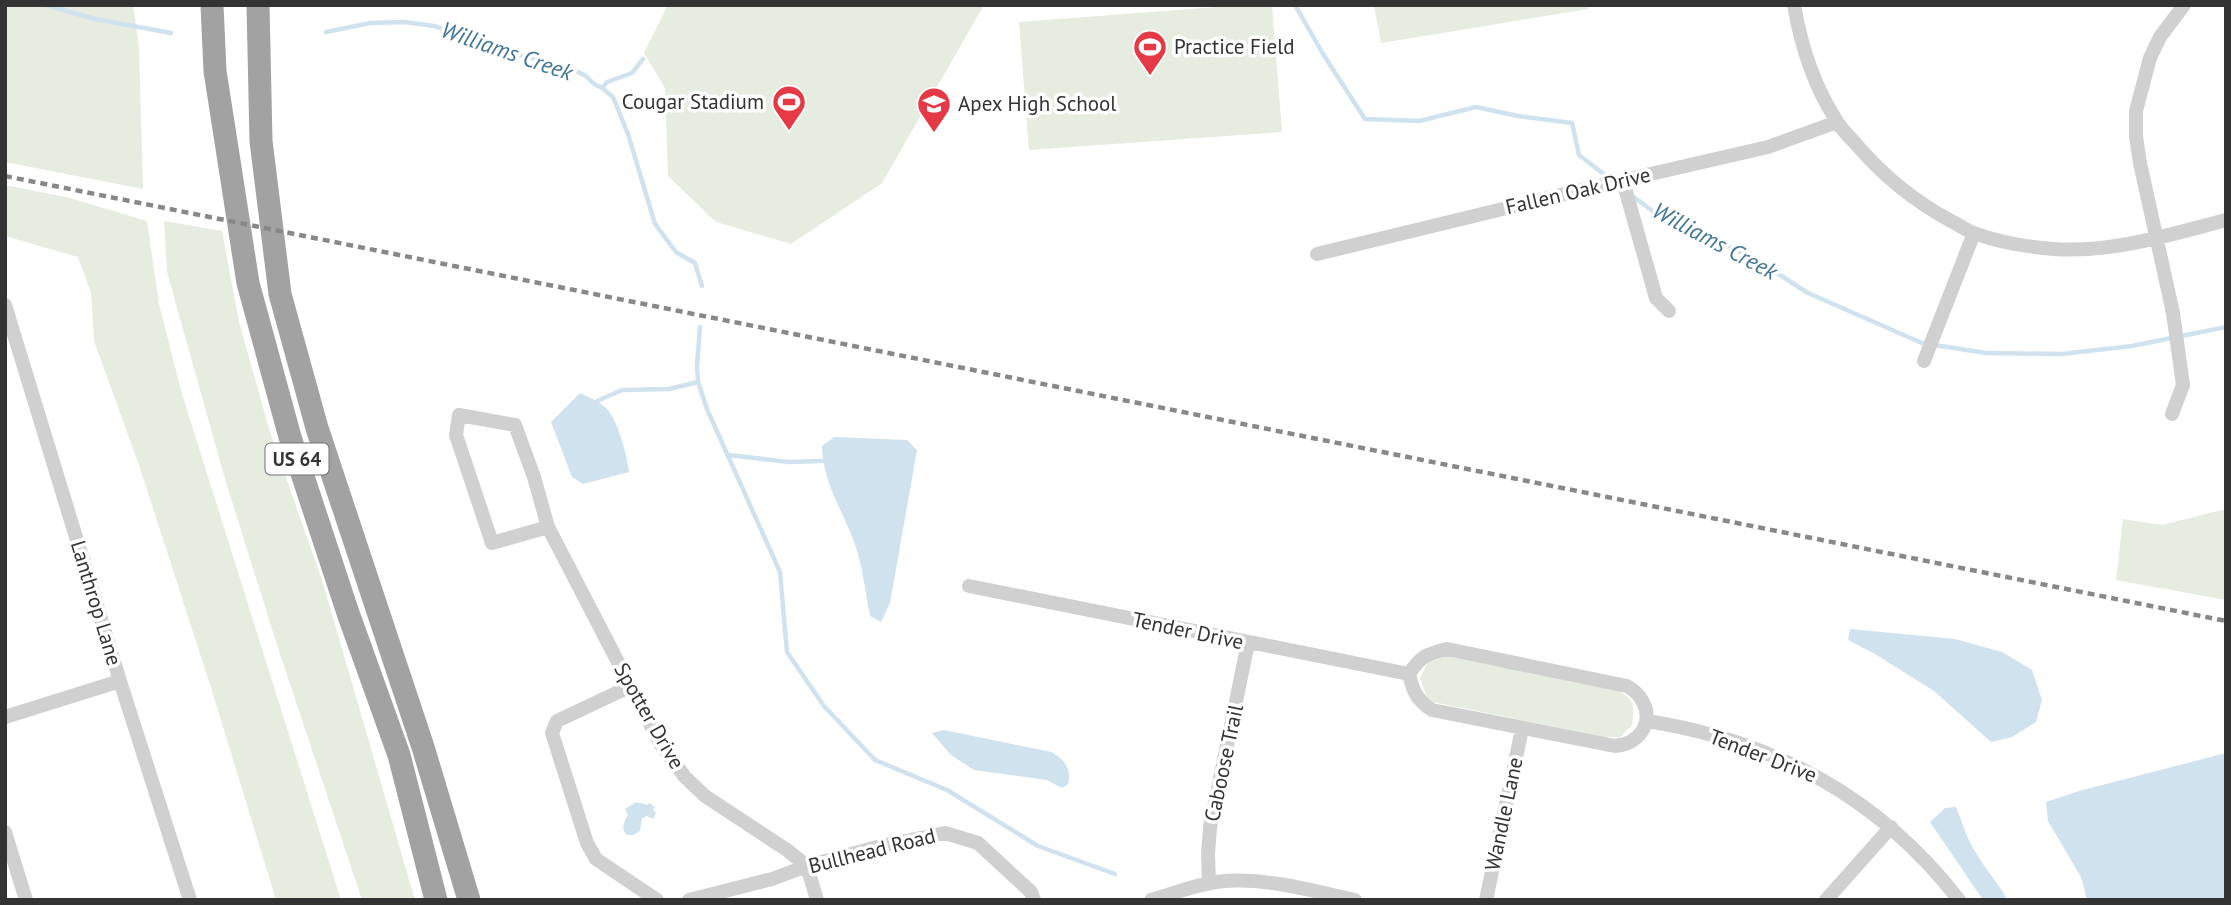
<svg xmlns="http://www.w3.org/2000/svg" width="2231" height="905" font-family="'PT Sans',sans-serif">
	<style>
		.green { fill: #e6ecdf }
		.water { fill: #cfe2ee }
		.lines { fill: none; stroke-linecap: round; stroke-linejoin: round }
		.stream { stroke: #cfe2ee; stroke-width: 4.5 }
		.minor { stroke: #d0d0d0; stroke-width: 14 }
		.trunk { stroke: #a2a2a2; stroke-width: 23 }
		.rail { stroke: #888; stroke-width: 4.5; stroke-dasharray: 7 5; stroke-linecap: butt }
		.labels { text-anchor: middle; stroke-width: 7; stroke-linejoin: round; paint-order: stroke }
		.shield { fill: #fff; stroke: #707070; stroke-width: 2 }
		.shield-label { font-size: 19px; font-weight: bold; fill: #333 }
		.poi-label { font-size: 21px; fill: #333; stroke: #fff; text-anchor: start }
		.street-label { font-size: 21px; fill: #333; stroke: #fff }
		.water-label { font-size: 23px; font-style: italic; fill: #3f7597; stroke: #fff }
	</style>
	<rect width="100%" height="100%" fill="#fff"/>
	<!-- green -->
	<path class="green" d="M 5,5 L 133,5 L 139,47 L 143,189 L 5,162 Z
		M 668,5 L 984,5 L 882,183 L 791,244 L 716,222 L 668,176 L 665,88 L 644,53 Z
		M 1244,5 L 1272,5 L 1282,132 L 1029,150 L 1019,22 Z
		M 1374,5 L 1587,5 L 1588,9 L 1381,43 Z
		M 5,185 L 70,198 L 147,221 L 159,304 L 182,394 L 341,900 L 276,900 L 213,694 L 139,465 L 94,341 L 91,293 L 78,257 L 5,236 Z
		M 164,221 L 222,231 L 239,322 L 270,432 L 322,580 L 415,900 L 362,900 L 277,645 L 225,479 L 167,272 Z
		M 2226,509 L 2226,600 L 2116,580 L 2123,519 L 2162,525 Z
		M 1447,656 L 1618,691 C 1636,700 1634,706 1632,725 L 1620,737 L 1604,737 L 1433,702 L 1427,697 L 1420,678 L 1428,662 Z"/>
	<!-- water -->
	<path class="water" d="M 580,393 C 589,397 598,401 605,407 C 618,419 627,455 629,472 L 583,484 L 572,477 L 551,422 Z
		M 834,437 L 907,440 L 917,450 L 890,603 L 881,622 L 870,616 C 865,592 863,565 854,542 C 842,508 823,484 822,446 Z
		M 1850,629 L 1955,639 L 2002,652 L 2032,670 L 2042,700 L 2036,722 L 2012,737 L 1991,742 L 1934,691 L 1875,654 L 1848,640 Z
		M 944,730 L 1051,752 C 1064,759 1072,768 1068,784 L 1062,788 L 1047,780 L 974,770 L 951,755 L 932,733 Z
		M 2226,753 L 2226,900 L 2087,900 L 2081,877 L 2048,821 L 2046,802 L 2079,791 Z
		M 636,802 L 648,805 L 649,803 L 655,807 L 653,810 L 656,813 L 653,819 L 647,816 L 642,818 L 640,831 C 625,842 618,829 628,815 L 625,809 Z
		M 1956,807 C 1963,823 1966,838 1976,853 C 1985,869 1999,883 2007,900 L 1983,900 L 1930,822 L 1945,808 Z"/>
	<g class="lines">
		<!-- stream -->
		<path class="stream" d="M 46,5 L 95,19 L 171,33
			M 1295,5 L 1323,54 L 1365,119 L 1419,121 L 1476,107 L 1518,116 L 1572,123 L 1579,155 L 1610,179
			M 326,32 L 370,23 L 404,22 L 434,26 L 520,55 L 568,67 L 586,76 L 594,84 L 602,88 L 613,97 L 628,134 L 655,224 L 676,252 L 695,263 L 702,286
			M 602,88 L 607,82 L 632,73 L 643,59
			M 1631,195 L 1654,212 L 1755,259 L 1808,293 L 1922,343 L 1986,353 L 2062,354 L 2132,346 L 2226,327
			M 700,327 L 697,366 L 698,382 L 707,409 L 780,572 L 787,652 L 824,706 L 875,760 L 947,790 L 1038,846 L 1115,874
			M 597,401 L 622,390 L 669,389 L 698,382
			M 728,455 L 789,462 L 822,461"/>
		<!-- minor -->
		<path class="minor" d="M 1794,5 C 1801,46 1813,84 1836,120 C 1841,129 1849,136 1856,144 C 1884,177 1914,201 1951,221 C 1959,225 1966,230 1974,233 C 1998,242 2028,247 2053,249 C 2112,253 2169,235 2226,220
			M 1623,181 L 1656,298 L 1669,311
			M 1317,254 L 1581,190 L 1768,147 L 1837,122
			M 5,305 L 120,681 L 190,900
			M 1924,361 L 1974,233
			M 2172,414 L 2183,385 L 2173,313 L 2140,163 L 2136,136 L 2136,111 L 2150,58 L 2160,37 L 2184,5
			M 548,527 L 492,543 L 456,435 L 459,415 L 515,425 L 534,477 L 548,527 L 661,745 L 685,777 L 705,796 L 787,850 L 807,866 L 817,900
			M 969,586 L 1409,674
			M 1447,649 L 1627,686 C 1657,703 1652,742 1615,746 L 1432,710 C 1417,700 1413,692 1409,674 C 1421,656 1426,654 1447,649 Z
			M 631,686 L 557,721 L 552,733 L 587,843 L 596,859 L 657,900
			M 5,717 L 120,681
			M 1647,721 C 1775,741 1879,797 1959,900
			M 5,832 L 26,900
			M 1209,883 L 1208,854 L 1210,828 L 1248,643
			M 689,900 L 772,879 L 807,866 L 881,846 L 945,833 L 978,843 L 1031,892 L 1034,900
			M 1151,900 C 1175,893 1200,883 1225,881 C 1269,878 1313,891 1355,900
			M 1486,900 L 1522,729
			M 1826,900 L 1891,827"/>
		<!-- trunk -->
		<path class="trunk" d="M 212,5 L 215,71 L 248,283 L 290,437 L 348,613 L 399,755 L 436,900
			M 258,5 L 261,141 L 280,294 L 317,428 L 423,747 L 469,900"/>
		<!-- rail -->
		<path class="rail" d="M 5,176 L 2226,621"/>
	</g>
	<!-- icons -->
	<defs>
		<g id="stadium-pin" transform="scale(1.75)"><path d="M0 17L-7.5 6A9.5 9.5 0 1 1 7.5 6Z" fill="#e63946" stroke="#fff"/><path d="M0-5a6.5 5 0 1 0 0 10a6.5 5 0 1 0 0-10ZM-3.5-1.8h7v3.6h-7Z" fill="#fff"/></g>
		<g id="school-pin" transform="scale(1.75)"><path d="M0 17L-7.5 6A9.5 9.5 0 1 1 7.5 6Z" fill="#e63946" stroke="#fff"/><path d="M0-5L7-2L0 1L-7-2ZM-4 1L0 2.5L4 1V4Q0 6-4 4Z" fill="#fff"/></g>
	</defs>
	<g fill-rule="evenodd">
		<use href="#stadium-pin" x="1150" y="47"/>
		<use href="#stadium-pin" x="789" y="102"/>
		<use href="#school-pin" x="934" y="104"/>
	</g>
	<g class="labels">
		<!-- shield labels -->
		<rect class="shield" x="265.5" y="443.5" width="63" height="31" rx="5"/>
		<g class="shield-label">
			<text x="297" y="466">US 64</text>
		</g>
		<!-- poi labels -->
		<g class="poi-label">
			<text x="1174" y="54">Practice Field</text>
			<text x="764" y="109" text-anchor="end">Cougar Stadium</text>
			<text x="958" y="111">Apex High School</text>
		</g>
		<!-- street labels -->
		<g class="street-label">
			<text transform="translate(1578 191) rotate(-13)" y="7">Fallen Oak Drive</text>
			<text transform="translate(96 603) rotate(73)" y="7">Lanthrop Lane</text>
			<text transform="translate(1188 631) rotate(12)" y="7">Tender Drive</text>
			<text transform="translate(649 716) rotate(60)" y="7">Spotter Drive</text>
			<text transform="translate(1763 756) rotate(21)" y="7">Tender Drive</text>
			<text transform="translate(1224 763) rotate(-78)" y="7">Caboose Trail</text>
			<text transform="translate(1504 814) rotate(-78)" y="7">Wandle Lane</text>
			<text transform="translate(872 851) rotate(-14)" y="7">Bullhead Road</text>
		</g>
		<!-- water labels -->
		<g class="water-label">
			<text transform="translate(507 51) rotate(19)" y="8">Williams Creek</text>
			<text transform="translate(1715 241) rotate(28)" y="8">Williams Creek</text>
		</g>
	</g>
	<!-- border -->
	<rect width="2231" height="905" fill="none" stroke="#333333" stroke-width="14"/>
</svg>
